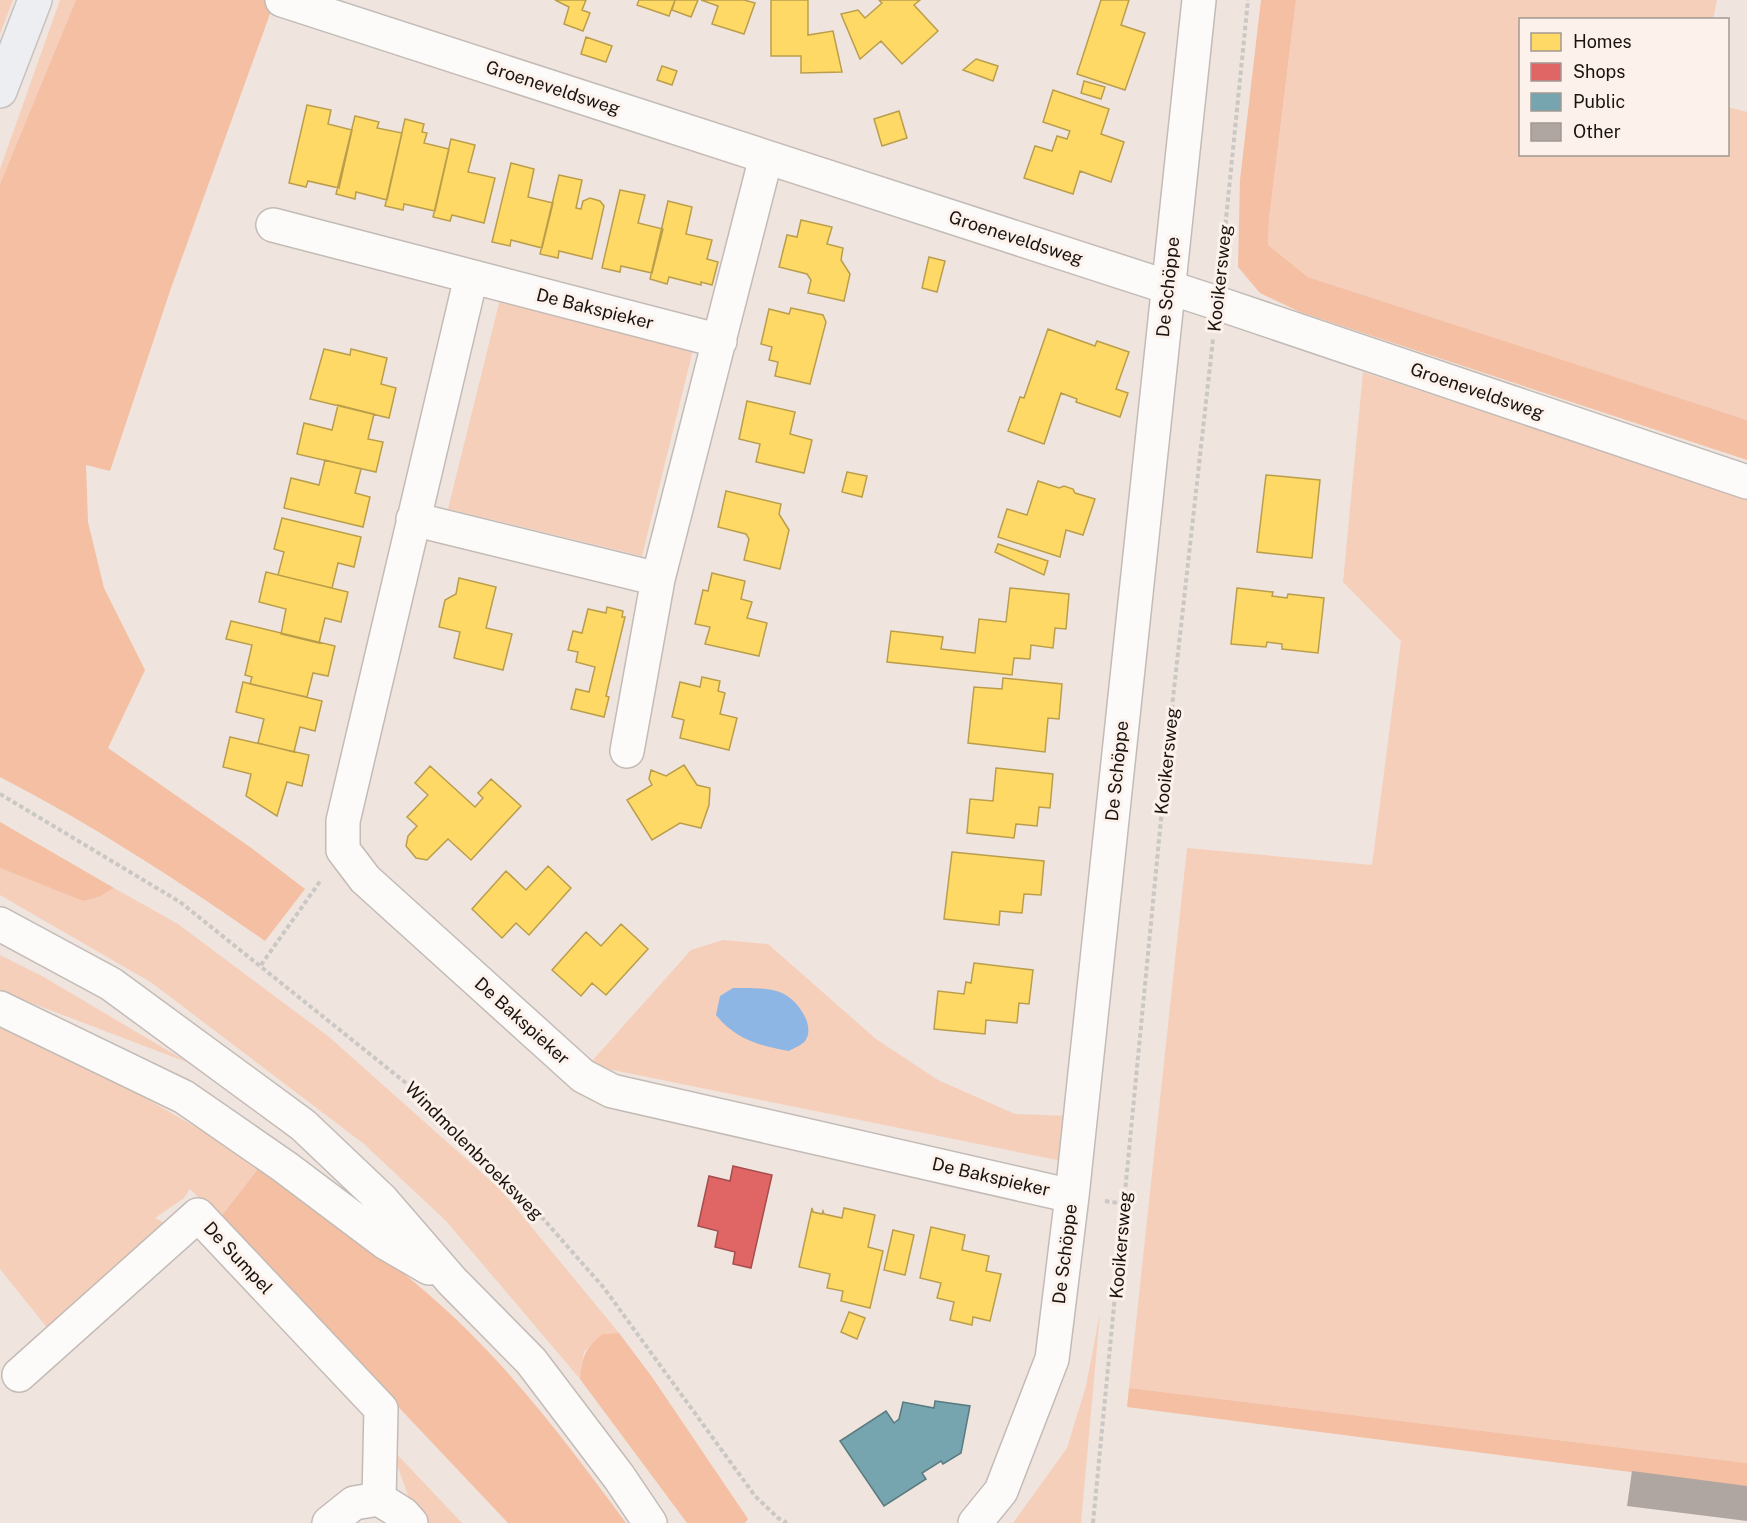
<svg xmlns="http://www.w3.org/2000/svg" width="1747" height="1523" font-family="'Public Sans',sans-serif">
	<style>
		.green { fill: #f6cfbb }
		.forest { fill: #f4bfa2 }
		.water { fill: #8db6e5 }
		.homes { fill: #ffd966; stroke: #ba9e4c; stroke-width: 1.5 }
		.shops { fill: #e06666; stroke: #a54d4c; stroke-width: 1.5 }
		.public { fill: #76a5af; stroke: #5a7a7f; stroke-width: 1.5 }
		.building { fill: #afa6a2 }
		.lines { fill: none; stroke-linecap: round; stroke-linejoin: round }
		.minor-casing { stroke: #c3bbb6; stroke-width: 36 }
		.tertiary-casing { stroke: #c3bbb6; stroke-width: 36 }
		.primary-casing { stroke: #c7c2bf; stroke-width: 36 }
		.path { stroke: #cac7c4; stroke-width: 4; stroke-dasharray: 4.5 3; stroke-linecap: butt }
		.minor { stroke: #fdfbfa; stroke-width: 33 }
		.tertiary { stroke: #fdfbfa; stroke-width: 33 }
		.primary { stroke: #eceef2; stroke-width: 33 }
		.labels { text-anchor: middle; stroke-width: 6; stroke-linejoin: round; paint-order: stroke }
		.street-label { font-size: 18px; fill: #1a1410; stroke: #fdf1eb }
	</style>
	<rect width="100%" height="100%" fill="#efe4de"/>
	<!-- green -->
	<path class="green" d="M 0,0 L 13,0 L 0,34 Z
		M 60,0 L 76,0 L 0,184 L 0,169 Z
		M 1296,0 L 1717,0 L 1713,19 L 1520,20 L 1520,154 L 1728,154 L 1728,107 L 1747,112 L 1747,420 L 1308,277 L 1268,245 L 1269,219 Z
		M 500,299 L 693,350 L 642,556 L 448,509 Z
		M 1363,372 L 1747,498 L 1747,1463 L 1129,1388 L 1187,848 L 1372,865 L 1401,641 L 1343,582 Z
		M 0,868 L 83,901 L 99,897 L 114,888 L 178,924 L 328,1036 L 501,1190 L 619,1333 L 602,1334 L 584,1352 L 580,1379 L 446,1221 L 364,1144 L 152,983 L 0,895 Z
		M 723,940 L 768,944 L 876,1039 L 938,1080 L 1015,1114 L 1069,1116 L 1062,1161 L 598,1067 L 592,1061 L 691,950 Z
		M 0,955 L 42,976 L 189,1063 L 0,991 Z
		M 0,1026 L 116,1081 L 261,1165 L 220,1218 L 190,1189 L 184,1198 L 155,1218 L 186,1234 L 61,1345 L 0,1269 Z
		M 1100,1313 L 1081,1523 L 1013,1523 L 1067,1448 L 1086,1386 Z
		M 391,1448 L 462,1523 L 426,1523 L 413,1509 Z"/>
	<!-- forest -->
	<path class="forest" d="M 76,0 L 275,0 L 171,288 L 110,471 L 86,465 L 88,522 L 104,588 L 145,670 L 108,748 L 250,847 L 305,889 L 265,941 C 179,881 93,825 0,777 L 0,184 Z
		M 1261,0 L 1296,0 L 1269,219 L 1268,245 L 1308,277 L 1747,420 L 1747,460 L 1300,312 L 1260,293 L 1238,267 L 1240,180 Z
		M 0,822 L 114,888 L 99,897 L 83,901 L 0,868 Z
		M 261,1165 C 316,1207 374,1247 427,1293 C 504,1359 566,1441 626,1523 L 508,1523 L 220,1218 Z
		M 619,1333 L 652,1377 L 748,1519 L 745,1523 L 687,1523 L 580,1379 C 583,1355 584,1350 602,1334 Z
		M 1129,1388 L 1747,1463 L 1747,1487 L 1127,1407 Z"/>
	<!-- water -->
	<path class="water" d="M 733,988 C 749,988 770,987 784,994 C 798,1001 816,1026 805,1041 C 802,1045 794,1048 789,1051 C 760,1046 735,1039 716,1015 L 720,996 Z"/>
	<!-- homes -->
	<path class="homes" d="M 555,0 L 586,0 L 582,10 L 590,13 L 583,31 L 564,24 L 569,7 Z
		M 639,0 L 675,0 L 669,16 L 637,5 Z
		M 675,0 L 698,0 L 691,17 L 672,10 Z
		M 701,0 L 744,0 L 755,3 L 744,34 L 712,24 L 718,6 Z
		M 771,0 L 808,0 L 808,35 L 833,31 L 842,72 L 801,73 L 801,56 L 771,56 Z
		M 879,0 L 920,0 L 914,5 L 938,31 L 902,64 L 881,41 L 860,59 L 841,14 L 858,10 L 865,18 L 882,3 Z
		M 1101,0 L 1129,0 L 1121,25 L 1145,33 L 1125,90 L 1077,74 Z
		M 586,37 L 612,46 L 606,62 L 581,54 Z
		M 976,59 L 998,66 L 993,81 L 963,70 Z
		M 662,66 L 677,71 L 672,85 L 657,80 Z
		M 1084,81 L 1105,87 L 1101,99 L 1081,93 Z
		M 1053,90 L 1109,109 L 1101,134 L 1124,142 L 1111,182 L 1080,171 L 1073,194 L 1024,178 L 1035,146 L 1052,151 L 1057,136 L 1067,139 L 1070,131 L 1043,122 Z
		M 307,105 L 331,110 L 328,124 L 352,130 L 339,188 L 308,181 L 306,187 L 289,183 Z
		M 899,111 L 907,138 L 882,146 L 874,119 Z
		M 355,116 L 379,122 L 377,128 L 402,133 L 387,200 L 356,192 L 355,199 L 336,194 Z
		M 405,119 L 424,124 L 422,132 L 427,133 L 424,143 L 449,149 L 435,211 L 404,204 L 403,210 L 385,206 Z
		M 451,139 L 475,145 L 468,172 L 495,178 L 484,223 L 452,215 L 450,221 L 433,217 Z
		M 511,163 L 534,169 L 528,197 L 553,203 L 542,248 L 511,240 L 510,246 L 492,242 Z
		M 559,175 L 582,180 L 576,208 L 581,209 L 583,201 L 590,198 L 600,201 L 604,206 L 592,259 L 559,251 L 558,258 L 540,254 Z
		M 620,190 L 645,195 L 638,223 L 663,229 L 652,273 L 621,266 L 620,272 L 602,268 Z
		M 668,201 L 692,207 L 686,234 L 712,240 L 707,259 L 718,262 L 712,285 L 701,282 L 701,285 L 669,277 L 667,284 L 650,279 Z
		M 801,220 L 832,227 L 827,244 L 843,248 L 841,260 L 850,274 L 844,301 L 808,293 L 811,280 L 807,274 L 779,267 L 787,235 L 797,237 Z
		M 929,257 L 945,261 L 937,292 L 922,288 Z
		M 791,308 L 823,315 L 826,322 L 810,384 L 775,376 L 778,362 L 769,360 L 772,347 L 761,344 L 769,309 L 789,314 Z
		M 1048,329 L 1095,346 L 1097,341 L 1129,352 L 1116,389 L 1128,393 L 1120,417 L 1076,402 L 1077,399 L 1061,393 L 1044,444 L 1008,431 L 1020,397 L 1024,398 Z
		M 324,349 L 350,355 L 351,349 L 387,358 L 381,384 L 396,388 L 389,418 L 310,399 Z
		M 747,401 L 795,412 L 790,434 L 812,440 L 804,473 L 756,462 L 760,444 L 739,439 Z
		M 338,405 L 374,414 L 368,439 L 383,442 L 376,472 L 297,454 L 304,423 L 332,430 Z
		M 325,460 L 361,469 L 355,493 L 370,497 L 363,527 L 284,508 L 291,478 L 319,485 Z
		M 847,472 L 867,476 L 862,497 L 842,492 Z
		M 1266,475 L 1320,480 L 1312,558 L 1257,552 Z
		M 1038,481 L 1059,488 L 1064,486 L 1073,489 L 1075,493 L 1095,499 L 1083,535 L 1066,530 L 1060,557 L 998,537 L 1007,509 L 1027,515 Z
		M 726,491 L 781,504 L 779,514 L 789,530 L 780,569 L 744,560 L 749,539 L 746,534 L 718,527 Z
		M 282,518 L 361,537 L 354,567 L 338,563 L 332,588 L 278,575 L 284,552 L 274,549 Z
		M 998,544 L 1048,561 L 1044,575 L 995,552 Z
		M 266,572 L 348,592 L 341,622 L 325,618 L 319,643 L 281,634 L 286,609 L 259,602 Z
		M 712,573 L 745,581 L 741,599 L 752,602 L 747,618 L 767,623 L 759,656 L 705,644 L 710,627 L 695,624 L 703,590 L 708,591 Z
		M 459,578 L 496,587 L 486,628 L 512,634 L 503,670 L 454,658 L 460,632 L 439,627 L 445,600 L 456,594 Z
		M 1010,588 L 1069,594 L 1066,629 L 1055,628 L 1053,648 L 1031,645 L 1030,659 L 1014,658 L 1012,675 L 887,662 L 891,631 L 943,637 L 941,649 L 975,653 L 979,619 L 1006,622 Z
		M 1237,588 L 1273,592 L 1272,596 L 1287,598 L 1288,594 L 1324,598 L 1318,653 L 1282,649 L 1282,644 L 1267,642 L 1266,647 L 1231,644 Z
		M 607,607 L 623,611 L 622,617 L 625,617 L 606,696 L 609,697 L 604,717 L 571,709 L 576,689 L 589,692 L 595,667 L 576,662 L 578,652 L 568,650 L 573,631 L 582,633 L 588,609 L 606,613 Z
		M 231,621 L 335,646 L 328,676 L 313,673 L 307,697 L 250,684 L 252,677 L 245,675 L 252,645 L 226,639 Z
		M 702,677 L 720,681 L 718,691 L 725,693 L 720,714 L 737,718 L 729,750 L 680,738 L 684,720 L 672,717 L 680,682 L 700,687 Z
		M 1003,678 L 1062,684 L 1059,719 L 1048,718 L 1045,752 L 968,743 L 974,687 L 1002,689 Z
		M 243,682 L 322,701 L 315,731 L 300,727 L 294,752 L 258,743 L 264,719 L 236,712 Z
		M 230,737 L 309,755 L 302,786 L 287,782 L 277,816 L 246,796 L 251,774 L 223,767 Z
		M 684,765 L 697,785 L 710,788 L 709,805 L 701,828 L 680,823 L 652,840 L 627,800 L 652,785 L 649,779 L 651,770 L 666,776 Z
		M 430,766 L 475,807 L 483,798 L 478,793 L 491,779 L 521,806 L 471,860 L 448,839 L 427,860 L 416,858 L 406,846 L 408,836 L 417,826 L 407,817 L 428,795 L 415,783 Z
		M 996,768 L 1053,774 L 1050,808 L 1039,807 L 1037,826 L 1016,824 L 1014,838 L 967,833 L 970,799 L 993,801 Z
		M 952,852 L 1044,861 L 1041,895 L 1024,894 L 1022,913 L 1000,911 L 999,925 L 944,919 Z
		M 548,866 L 571,888 L 529,935 L 516,923 L 502,938 L 472,909 L 506,871 L 526,890 Z
		M 621,924 L 648,949 L 606,995 L 592,983 L 581,996 L 552,970 L 586,932 L 601,946 Z
		M 974,963 L 1033,970 L 1029,1004 L 1019,1003 L 1017,1023 L 986,1020 L 985,1034 L 934,1029 L 938,991 L 964,994 L 966,982 L 971,983 Z
		M 812,1208 L 813,1212 L 822,1214 L 823,1211 L 824,1214 L 842,1218 L 844,1208 L 875,1215 L 868,1247 L 883,1251 L 870,1308 L 841,1301 L 843,1291 L 827,1288 L 830,1274 L 799,1267 Z
		M 931,1227 L 965,1235 L 962,1250 L 989,1256 L 986,1271 L 1001,1274 L 990,1321 L 973,1317 L 972,1325 L 950,1320 L 954,1302 L 937,1298 L 941,1283 L 920,1278 Z
		M 893,1230 L 914,1235 L 905,1275 L 884,1270 Z
		M 849,1312 L 865,1318 L 857,1339 L 841,1332 Z"/>
	<!-- shops -->
	<path class="shops" d="M 733,1166 L 772,1175 L 751,1268 L 733,1264 L 735,1252 L 715,1247 L 718,1231 L 698,1226 L 709,1176 L 730,1181 Z"/>
	<!-- public -->
	<path class="public" d="M 935,1401 L 970,1406 L 961,1453 L 943,1464 L 941,1461 L 922,1473 L 926,1479 L 884,1506 L 840,1441 L 886,1411 L 894,1423 L 899,1419 L 903,1402 L 934,1408 Z"/>
	<!-- building -->
	<path class="building" d="M 1632,1471 L 1747,1486 L 1747,1521 L 1627,1506 Z"/>
	<g class="lines">
		<!-- minor casing -->
		<g class="minor-casing">
			<path id="minor" d="M 282,0 L 1217,303 L 1747,482
				M 273,225 L 720,341
				M 471,277 L 343,821 L 343,850 L 365,879 L 583,1076 L 612,1091 L 1072,1196
				M 413,519 L 658,579
				M 627,751 L 658,579 L 766,157
				M 19,1375 L 198,1215 L 381,1409 L 379,1499
				M 329,1523 L 354,1503 L 379,1499 L 403,1514 L 411,1523
				M 975,1523 L 1001,1491 L 1052,1359 L 1072,1196 L 1199,0"/>
		</g>
		<!-- tertiary casing -->
		<g class="tertiary-casing">
			<path id="tertiary" d="M 0,924 L 111,984 L 303,1125 L 382,1200 L 452,1281 L 531,1361 L 619,1477 L 650,1523
				M 0,1008 L 184,1097 L 285,1167 L 386,1243 L 429,1268"/>
		</g>
		<!-- primary casing -->
		<g class="primary-casing">
			<path id="primary" d="M 0,91 L 35,0"/>
		</g>
		<!-- path -->
		<path class="path" d="M 1221,269 L 1248,0
			M 0,794 L 180,902 L 426,1099 L 524,1197 L 604,1288 L 755,1496 L 778,1518 L 787,1523
			M 261,965 L 321,880
			M 1105,1201 L 1125,1204
			M 1093,1523 L 1171,716 L 1213,339"/>
		<!-- minor -->
		<use href="#minor" class="minor"/>
		<!-- tertiary -->
		<use href="#tertiary" class="tertiary"/>
		<!-- primary -->
		<use href="#primary" class="primary"/>
	</g>
	<g class="labels">
		<!-- street labels -->
		<g class="street-label">
			<text transform="translate(553 88) rotate(18)" y="6">Groeneveldsweg</text>
			<text transform="translate(1016 238) rotate(18)" y="6">Groeneveldsweg</text>
			<text transform="translate(1220 278) rotate(-84)" y="6">Kooikersweg</text>
			<text transform="translate(1168 287) rotate(-84)" y="6">De Schöppe</text>
			<text transform="translate(595 309) rotate(14)" y="6">De Bakspieker</text>
			<text transform="translate(1477 391) rotate(19)" y="6">Groeneveldsweg</text>
			<text transform="translate(1167 761) rotate(-84)" y="6">Kooikersweg</text>
			<text transform="translate(1117 771) rotate(-84)" y="6">De Schöppe</text>
			<text transform="translate(522 1021) rotate(42)" y="6">De Bakspieker</text>
			<text transform="translate(474 1151) rotate(45)" y="6">Windmolenbroeksweg</text>
			<text transform="translate(991 1177) rotate(13)" y="6">De Bakspieker</text>
			<text transform="translate(1121 1245) rotate(-85)" y="6">Kooikersweg</text>
			<text transform="translate(1065 1254) rotate(-83)" y="6">De Schöppe</text>
			<text transform="translate(238 1258) rotate(47)" y="6">De Sumpel</text>
		</g>
	</g>
	<!-- legend -->
	<rect x="1519" y="18" width="210" height="138" fill="#fdf1eb" stroke="#a29993" stroke-width="1.5"/>
	<rect x="1531" y="33" width="30" height="18" fill="#ffd966" stroke="#a29993" stroke-width="1.5"/>
	<text x="1573" y="48" font-size="18" fill="#1a1410">Homes</text>
	<rect x="1531" y="63" width="30" height="18" fill="#e06666" stroke="#a29993" stroke-width="1.5"/>
	<text x="1573" y="78" font-size="18" fill="#1a1410">Shops</text>
	<rect x="1531" y="93" width="30" height="18" fill="#76a5af" stroke="#a29993" stroke-width="1.5"/>
	<text x="1573" y="108" font-size="18" fill="#1a1410">Public</text>
	<rect x="1531" y="123" width="30" height="18" fill="#afa6a2" stroke="#a29993" stroke-width="1.5"/>
	<text x="1573" y="138" font-size="18" fill="#1a1410">Other</text>
</svg>
